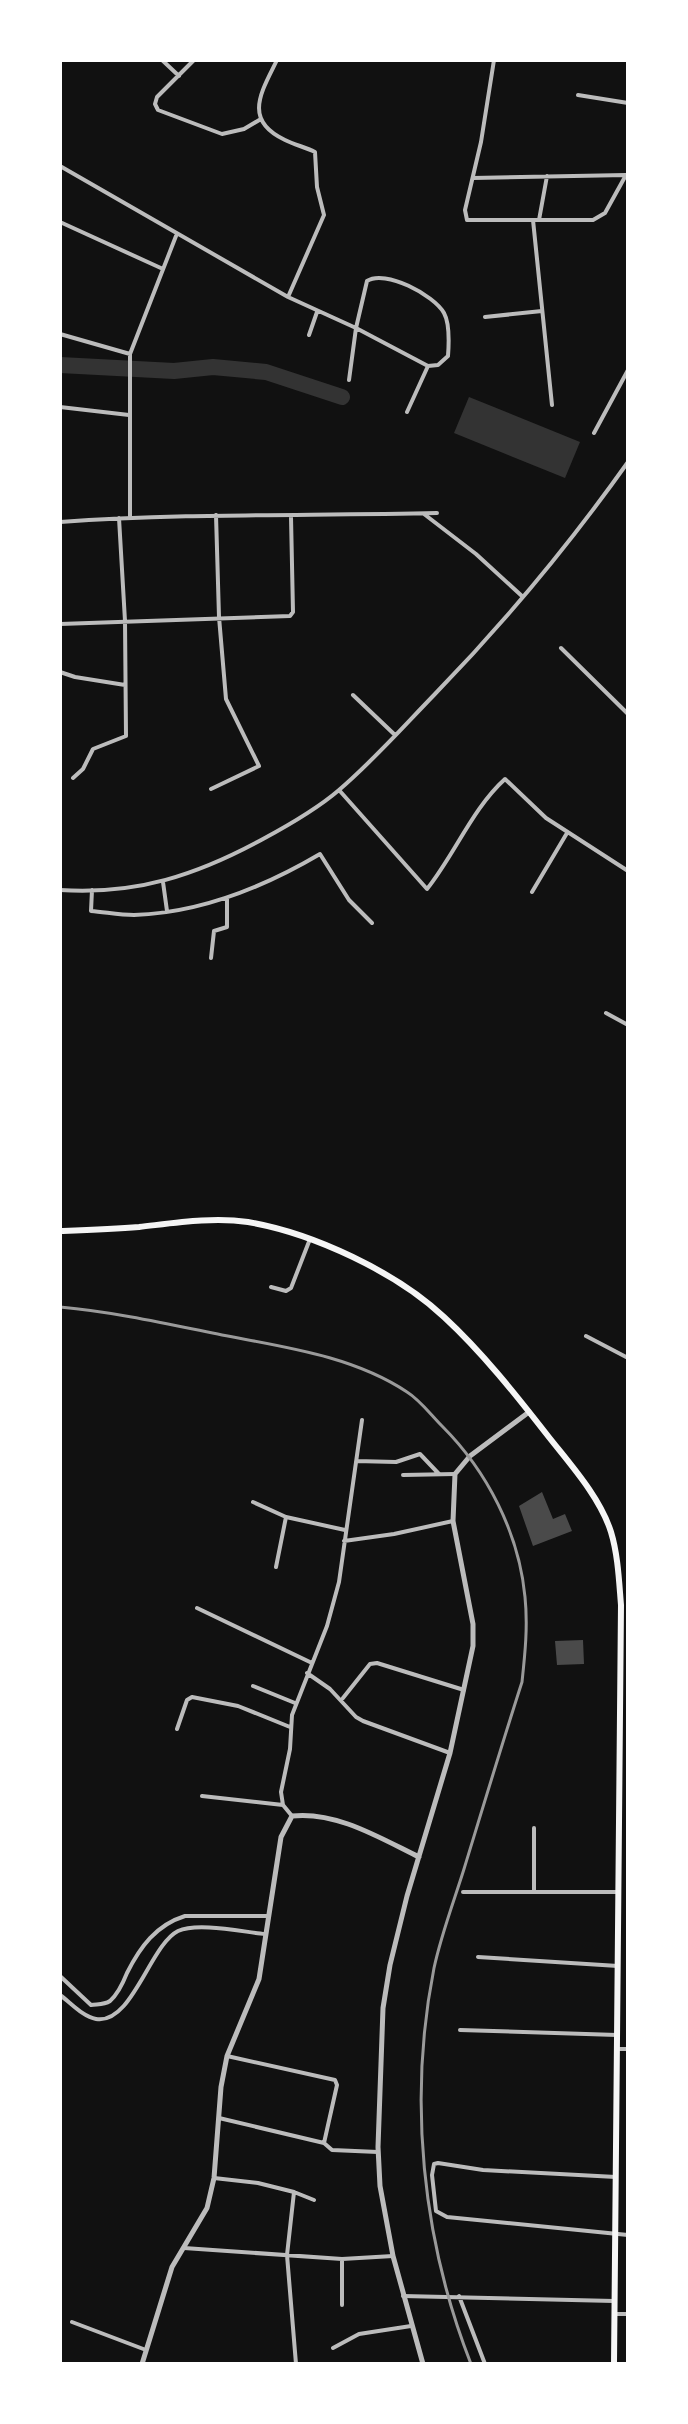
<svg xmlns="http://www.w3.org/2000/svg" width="688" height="2424" font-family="'Libre Baskerville',serif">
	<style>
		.water { fill: #333 }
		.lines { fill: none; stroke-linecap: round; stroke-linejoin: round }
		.river { stroke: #333; stroke-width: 16 }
		.building { fill: #4a4a4a }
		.minor { stroke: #bcbcbc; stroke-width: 4 }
		.tertiary { stroke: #bcbcbc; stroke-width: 5 }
		.primary { stroke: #f5f5f5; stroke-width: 6 }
		.rail { stroke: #9a9a9a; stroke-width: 3 }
	</style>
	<rect width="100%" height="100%" fill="#111"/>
	<!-- water -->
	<path class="water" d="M 469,397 L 580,442 L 565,478 L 454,433 Z"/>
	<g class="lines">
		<!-- river -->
		<path class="river" d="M 60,365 L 174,371 L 213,367 L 266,372 L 342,397"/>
	</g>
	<!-- building -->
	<path class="building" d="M 542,1492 L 553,1519 L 565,1514 L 572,1531 L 533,1546 L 519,1506 Z
		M 583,1640 L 584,1664 L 557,1665 L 555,1641 Z"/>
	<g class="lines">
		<!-- minor -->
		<path class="minor" d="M 162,60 L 179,76
			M 194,60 L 157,97 L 155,104 L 158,110 L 222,134 L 244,129 L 261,119
			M 277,60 C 262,91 242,120 285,140 C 295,145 305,147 315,152 L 317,187 L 324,215 L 288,297
			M 494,60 L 481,142 L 465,210 L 467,220 L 593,220 L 605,213 L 626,175
			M 578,95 L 628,103
			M 60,166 L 288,297 L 356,328 L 428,366
			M 473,178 L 626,175
			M 533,220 L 552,405
			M 539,220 L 547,176
			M 60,222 L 163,269
			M 485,317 L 542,311
			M 60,334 L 130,354
			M 309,335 L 317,312
			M 349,380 L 356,328 L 367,281 C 385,269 434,295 444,313 C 450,324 449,343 448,356 L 438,365 L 428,366 L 407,412
			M 60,407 L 129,415
			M 594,433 L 628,370
			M 424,514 L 476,554 L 523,597
			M 130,517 L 130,354 L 176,236
			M 60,522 C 186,513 311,516 437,513
			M 60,624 L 290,616 L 293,612 L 291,517
			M 561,648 L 628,714
			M 60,672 L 75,677 L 125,685
			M 353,695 L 395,735
			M 73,778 L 83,769 L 93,749 L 126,736 L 125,621 L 119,518
			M 211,789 L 259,766 L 226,699 L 219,617 L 216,515
			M 339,790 L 427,889 C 455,854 472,809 505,779 L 546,818 L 628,871
			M 163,882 L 167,911
			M 60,890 C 137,895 197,875 263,839 C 289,825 317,809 339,790 C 373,761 403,727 434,695 C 505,622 569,545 628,462
			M 92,890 L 91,911 C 105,912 119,915 134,915 C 200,913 264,887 320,854 L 349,900 L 372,923
			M 532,892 L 567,833
			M 211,958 L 214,931 L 227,927 L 227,898
			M 606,1013 L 628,1025
			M 271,1287 L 286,1291 L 291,1288 L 310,1239
			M 586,1336 L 628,1358
			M 356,1461 L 396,1462 L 420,1454 L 439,1474
			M 403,1475 L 455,1474
			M 253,1502 L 286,1517
			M 344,1541 L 394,1534 L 453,1521
			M 276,1567 L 286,1517 L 345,1530
			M 197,1608 L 312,1663
			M 307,1673 L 330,1689 L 356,1717 L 363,1721 L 450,1753
			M 253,1686 L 295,1703
			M 343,1698 L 370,1664 L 377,1663 L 464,1690
			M 177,1729 L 187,1700 L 192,1697 L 238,1706 L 290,1727
			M 202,1796 L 283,1805
			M 292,1816 L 283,1805 L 281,1792 L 290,1749 L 292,1715 L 327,1626 L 339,1582 L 362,1420
			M 463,1892 L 618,1892
			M 534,1892 L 534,1828
			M 478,1957 L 618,1966
			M 60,1976 L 91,2005 C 98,2004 104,2005 110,2001 C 118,1994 123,1983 127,1973 C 140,1947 156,1925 185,1916 L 267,1916
			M 60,1995 C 70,2002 83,2017 96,2019 C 132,2025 150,1945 178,1931 C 198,1922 243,1932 265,1934
			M 460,2030 L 617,2035
			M 617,2049 L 628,2049
			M 227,2056 L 335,2080 L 337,2085 L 324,2143
			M 219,2118 L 324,2143 L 332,2150 L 378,2152
			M 616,2177 L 483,2170 L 438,2163 L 434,2164 L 432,2175 L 436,2211 L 447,2217 L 628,2235
			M 214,2178 L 258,2183 L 294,2192
			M 184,2248 L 342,2259 L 393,2256
			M 342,2259 L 342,2305
			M 403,2296 L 614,2301
			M 459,2296 L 485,2364
			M 614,2314 L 628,2314
			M 72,2322 L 146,2350
			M 333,2348 L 359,2334 L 411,2326
			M 296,2364 L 287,2255 L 294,2192 L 314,2200"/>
		<!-- tertiary -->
		<path class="tertiary" d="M 142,2364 L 172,2267 L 207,2208 L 214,2178 L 221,2087 L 227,2056 L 259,1979 L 281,1837 L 292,1816 C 336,1811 380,1838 419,1857
			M 423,2364 L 393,2256 L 380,2186 L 378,2147 L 383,2008 L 390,1965 L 407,1896 L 450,1753 L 473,1646 L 473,1624 L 453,1521 L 455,1474 L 470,1456 L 529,1412"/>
		<!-- primary -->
		<path class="primary" d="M 60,1231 C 86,1230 113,1229 139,1227 C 175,1223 212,1217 248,1222 C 313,1233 396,1272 444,1317 C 482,1352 516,1395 548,1436 C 570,1464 600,1497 611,1532 C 618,1555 619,1581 621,1605 L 614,2364"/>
		<!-- rail -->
		<path class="rail" d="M 60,1307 C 115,1312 168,1324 222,1335 C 284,1347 353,1356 407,1392 C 420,1400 431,1415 442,1426 C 487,1471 519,1533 525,1597 C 528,1626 525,1654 522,1682 C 502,1744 483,1807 464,1869 C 454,1901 441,1935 434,1968 C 408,2099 422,2239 471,2364"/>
	</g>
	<!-- border -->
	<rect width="688" height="2424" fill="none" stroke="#ffffff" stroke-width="124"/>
</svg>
